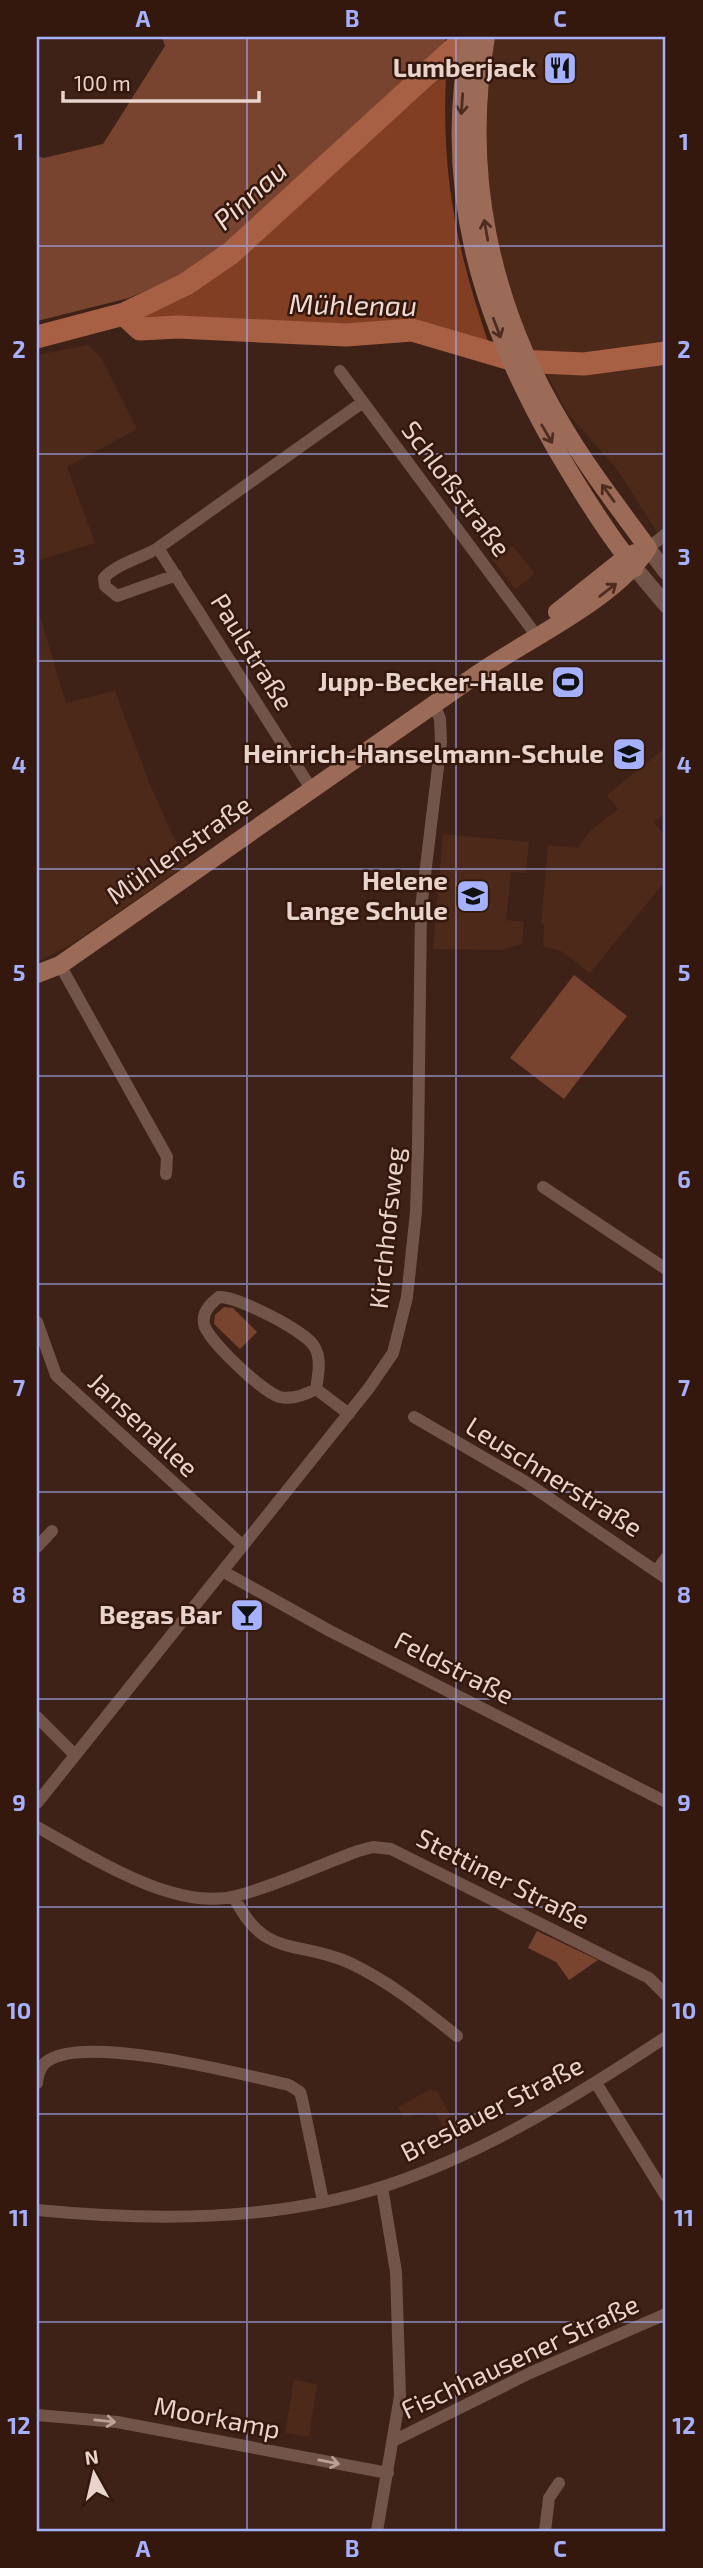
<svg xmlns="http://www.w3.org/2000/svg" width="703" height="2568" font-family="'Exo 2',sans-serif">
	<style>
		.built { fill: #4d291a }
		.green { fill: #78442f }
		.forest { fill: #813e23 }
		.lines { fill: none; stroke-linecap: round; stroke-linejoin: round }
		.river { stroke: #a76044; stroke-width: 23 }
		.minor { stroke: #735448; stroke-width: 12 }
		.tertiary { stroke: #735448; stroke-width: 16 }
		.secondary { stroke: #9b6b58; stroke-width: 18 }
		.oneway { stroke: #4e2d20 }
		.oneway2 { stroke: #b9a197 }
		.grid { fill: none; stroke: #a5b1fc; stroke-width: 2; stroke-opacity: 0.55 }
		.labels { text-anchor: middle; stroke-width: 5; stroke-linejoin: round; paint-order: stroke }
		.poi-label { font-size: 26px; font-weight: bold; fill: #e8d4cc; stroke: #34180d; text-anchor: end }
		.street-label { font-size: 26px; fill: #e8d4cc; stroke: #34180d }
		.water-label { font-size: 28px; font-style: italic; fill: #f1dcd4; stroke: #34180d }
		.neatline { fill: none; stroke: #a5b1fc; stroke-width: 2.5 }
		.grid-label { font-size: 23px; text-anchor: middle; font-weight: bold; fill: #a5b1fc }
	</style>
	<rect width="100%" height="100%" fill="#3f2217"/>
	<!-- built -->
	<path class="built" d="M 489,37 L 666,37 L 666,546 L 617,469 L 568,414 L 532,347 L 511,297 L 495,245 L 482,160 Z
		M 88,345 L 102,359 L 137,429 L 67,467 L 95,543 L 37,561 L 37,355 Z
		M 513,546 L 535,574 L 515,589 L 493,560 Z
		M 37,606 L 66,703 L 115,691 L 149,782 L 173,836 L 189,863 L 72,944 L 37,962 Z
		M 665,748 L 666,812 L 654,822 L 666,838 L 666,880 L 590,973 L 561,951 L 543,946 L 544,925 L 541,924 L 548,845 L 578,848 L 589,832 L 618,809 L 607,795 Z
		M 443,834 L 529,842 L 526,873 L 511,872 L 506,920 L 524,922 L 522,944 L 502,950 L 433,949 Z
		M 431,2089 L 438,2092 L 457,2129 L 447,2134 L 435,2112 L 403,2117 L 398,2107 Z
		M 294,2380 L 317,2384 L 309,2437 L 285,2433 Z"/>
	<!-- green -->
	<path class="green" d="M 162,37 L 445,37 L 446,75 L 231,253 L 129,298 L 37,321 L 37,156 L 44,158 L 103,144 L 165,46 Z
		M 574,975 L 627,1016 L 564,1099 L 510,1058 Z
		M 224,1307 L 233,1308 L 257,1332 L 240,1349 L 214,1324 L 215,1315 Z
		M 537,1931 L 598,1960 L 569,1980 L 556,1962 L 528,1948 Z"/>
	<!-- forest -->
	<path class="forest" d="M 446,75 C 441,180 458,255 492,353 L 412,330 L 346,335 L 178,327 L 140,329 L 124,314 L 186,284 L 231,253 Z"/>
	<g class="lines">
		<!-- river -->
		<path class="river" d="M 124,314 L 140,329 L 178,327 L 346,335 L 412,330 L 518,361 L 584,364 L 666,353
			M 37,337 L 124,314 L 186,284 L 231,253 L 467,37"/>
		<!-- minor -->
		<path class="minor" d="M 340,371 L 536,635
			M 158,548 C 142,558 116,564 104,578 L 105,586 L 117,596 L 176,575
			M 648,548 L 666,534
			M 312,790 L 158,548 L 363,402
			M 60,965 L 167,1157 L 166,1174
			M 543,1187 L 666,1269
			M 37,1322 L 56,1375 L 243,1546
			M 316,1389 C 305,1395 293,1400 280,1397 C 265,1394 207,1340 204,1324 C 202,1312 210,1304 219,1297 C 236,1296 304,1330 314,1346 C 322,1358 318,1376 316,1389 L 349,1414
			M 414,1417 L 524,1481 L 666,1578
			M 37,1547 L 52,1531
			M 657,1570 L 666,1558
			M 224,1572 L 330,1631 L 666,1802
			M 37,1717 L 75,1755
			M 37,1803 L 369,1388 L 393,1353 L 407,1297 L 416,1212 L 418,1148 L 421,908 L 441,742 L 440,719 L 434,704
			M 37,1827 C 90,1856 174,1912 236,1896 C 278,1885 317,1866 358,1851 L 373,1847 L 391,1849 L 649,1978 L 666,1995
			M 234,1897 C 265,1960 297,1939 350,1963 C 390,1982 422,2008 457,2036
			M 37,2083 C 38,2074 40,2065 49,2060 C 91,2035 240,2074 289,2085 L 300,2092 L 302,2099 L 323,2201
			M 596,2083 L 666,2196
			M 37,2210 C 151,2221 274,2222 385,2186 C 485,2153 578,2095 666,2037
			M 37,2415 L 117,2422 L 388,2473
			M 393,2441 L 530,2373 L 666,2314
			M 377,2531 L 400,2396 L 396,2272 L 382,2187
			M 545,2531 L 549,2498 L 559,2483"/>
		<!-- tertiary -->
		<path class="tertiary" d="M 648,548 L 666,572
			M 635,568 L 666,605"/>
		<!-- secondary -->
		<path class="secondary" d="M 470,37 C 441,188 481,319 556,449 C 580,490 605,531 635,568
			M 486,37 C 462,171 490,304 560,421 C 586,466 618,507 648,548
			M 557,612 L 626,557 L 635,553
			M 37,974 L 60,965 C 200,869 338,770 479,673 C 531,637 614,600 648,548"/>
	</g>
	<!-- one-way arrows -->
	<defs><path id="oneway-shaft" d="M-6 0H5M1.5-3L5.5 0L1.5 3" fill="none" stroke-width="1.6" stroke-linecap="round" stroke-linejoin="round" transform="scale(1.75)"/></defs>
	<g class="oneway">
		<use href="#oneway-shaft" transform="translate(462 104) rotate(94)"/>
		<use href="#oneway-shaft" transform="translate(486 230) rotate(-100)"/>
		<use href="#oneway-shaft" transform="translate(497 328) rotate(69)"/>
		<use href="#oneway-shaft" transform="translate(547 434) rotate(60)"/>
		<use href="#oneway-shaft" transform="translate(608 493) rotate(-126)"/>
		<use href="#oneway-shaft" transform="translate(608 590) rotate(-38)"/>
	</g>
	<g class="oneway2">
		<use href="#oneway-shaft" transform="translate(105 2421) rotate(6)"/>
		<use href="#oneway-shaft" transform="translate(329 2462) rotate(11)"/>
	</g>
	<!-- grid -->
	<path class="grid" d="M 247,37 L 247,2531M 456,37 L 456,2531M 37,246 L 666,246M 37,454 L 666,454M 37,661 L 666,661M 37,869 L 666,869M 37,1076 L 666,1076M 37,1284 L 666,1284M 37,1492 L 666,1492M 37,1699 L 666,1699M 37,1907 L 666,1907M 37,2114 L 666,2114M 37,2322 L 666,2322"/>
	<!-- icons -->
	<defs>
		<g id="restaurant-square" transform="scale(1.75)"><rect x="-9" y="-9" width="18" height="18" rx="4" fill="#a5b1fc" stroke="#34180d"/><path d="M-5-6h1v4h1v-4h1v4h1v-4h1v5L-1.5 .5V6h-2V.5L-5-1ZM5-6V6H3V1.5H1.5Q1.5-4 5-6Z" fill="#111"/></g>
		<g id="stadium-square" transform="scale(1.75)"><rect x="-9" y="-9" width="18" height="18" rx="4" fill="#a5b1fc" stroke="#34180d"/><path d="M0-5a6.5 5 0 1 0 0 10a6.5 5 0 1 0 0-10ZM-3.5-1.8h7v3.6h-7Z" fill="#111"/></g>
		<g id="school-square" transform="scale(1.75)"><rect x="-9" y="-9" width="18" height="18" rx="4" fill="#a5b1fc" stroke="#34180d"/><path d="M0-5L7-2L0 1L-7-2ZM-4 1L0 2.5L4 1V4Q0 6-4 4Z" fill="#111"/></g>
		<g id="bar-square" transform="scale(1.75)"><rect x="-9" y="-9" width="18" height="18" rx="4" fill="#a5b1fc" stroke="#34180d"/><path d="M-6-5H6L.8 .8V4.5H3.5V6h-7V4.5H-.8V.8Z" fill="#111"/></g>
	</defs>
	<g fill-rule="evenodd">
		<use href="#restaurant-square" x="560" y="68"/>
		<use href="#stadium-square" x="568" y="682"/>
		<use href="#school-square" x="629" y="754"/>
		<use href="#school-square" x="473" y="896"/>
		<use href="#bar-square" x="247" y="1615"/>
	</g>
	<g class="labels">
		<!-- poi labels -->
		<g class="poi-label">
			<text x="536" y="77">Lumberjack</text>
			<text x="544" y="691">Jupp-Becker-Halle</text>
			<text x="604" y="763">Heinrich-Hanselmann-Schule</text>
			<text x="448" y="890">Helene<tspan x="448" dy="30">Lange Schule</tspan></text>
			<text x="222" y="1624">Begas Bar</text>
		</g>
		<!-- street labels -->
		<g class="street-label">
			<text transform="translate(456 489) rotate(53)" y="9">Schloßstraße</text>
			<text transform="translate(252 652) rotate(58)" y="9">Paulstraße</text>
			<text transform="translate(179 850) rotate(-35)" y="9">Mühlenstraße</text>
			<text transform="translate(387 1228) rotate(-84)" y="9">Kirchhofsweg</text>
			<text transform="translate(143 1425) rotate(43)" y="9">Jansenallee</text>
			<text transform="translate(554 1477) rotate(32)" y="9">Leuschnerstraße</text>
			<text transform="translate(454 1668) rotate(27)" y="9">Feldstraße</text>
			<text transform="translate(503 1879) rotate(27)" y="9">Stettiner Straße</text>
			<text transform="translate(492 2109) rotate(-27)" y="9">Breslauer Straße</text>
			<text transform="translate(520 2357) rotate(-25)" y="9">Fischhausener Straße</text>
			<text transform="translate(217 2418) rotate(11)" y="9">Moorkamp</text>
		</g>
		<!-- water labels -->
		<g class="water-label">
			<text transform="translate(250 195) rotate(-42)" y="10">Pinnau</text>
			<text transform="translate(353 305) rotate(1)" y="10">Mühlenau</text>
		</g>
	</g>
	<!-- border -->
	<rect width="703" height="2568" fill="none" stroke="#34180d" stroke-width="77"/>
	<!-- north arrow -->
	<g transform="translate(94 2474) rotate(352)" stroke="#34180d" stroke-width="5" paint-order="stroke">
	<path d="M0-5L12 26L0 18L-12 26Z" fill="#e8d4cc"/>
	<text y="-10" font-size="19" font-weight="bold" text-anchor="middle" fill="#e8d4cc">N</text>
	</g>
	<!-- scale -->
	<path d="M63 91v10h196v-10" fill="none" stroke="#e8d4cc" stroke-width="3.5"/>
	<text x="74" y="91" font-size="21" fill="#e8d4cc" stroke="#34180d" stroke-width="5" paint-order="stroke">100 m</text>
	<rect x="38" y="38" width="626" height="2492" class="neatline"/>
	<g class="grid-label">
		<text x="143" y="27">A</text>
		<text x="352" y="27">B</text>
		<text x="560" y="27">C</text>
		<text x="19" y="150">1</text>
		<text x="684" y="150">1</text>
		<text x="19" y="358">2</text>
		<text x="684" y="358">2</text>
		<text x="19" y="565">3</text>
		<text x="684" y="565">3</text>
		<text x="19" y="773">4</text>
		<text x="684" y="773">4</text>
		<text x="19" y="981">5</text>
		<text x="684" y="981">5</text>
		<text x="19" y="1188">6</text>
		<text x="684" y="1188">6</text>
		<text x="19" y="1396">7</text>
		<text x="684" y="1396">7</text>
		<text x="19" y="1603">8</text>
		<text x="684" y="1603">8</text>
		<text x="19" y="1811">9</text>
		<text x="684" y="1811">9</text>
		<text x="19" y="2019">10</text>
		<text x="684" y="2019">10</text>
		<text x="19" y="2226">11</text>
		<text x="684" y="2226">11</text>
		<text x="19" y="2434">12</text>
		<text x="684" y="2434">12</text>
		<text x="143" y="2557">A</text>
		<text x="352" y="2557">B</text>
		<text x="560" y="2557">C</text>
	</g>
</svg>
